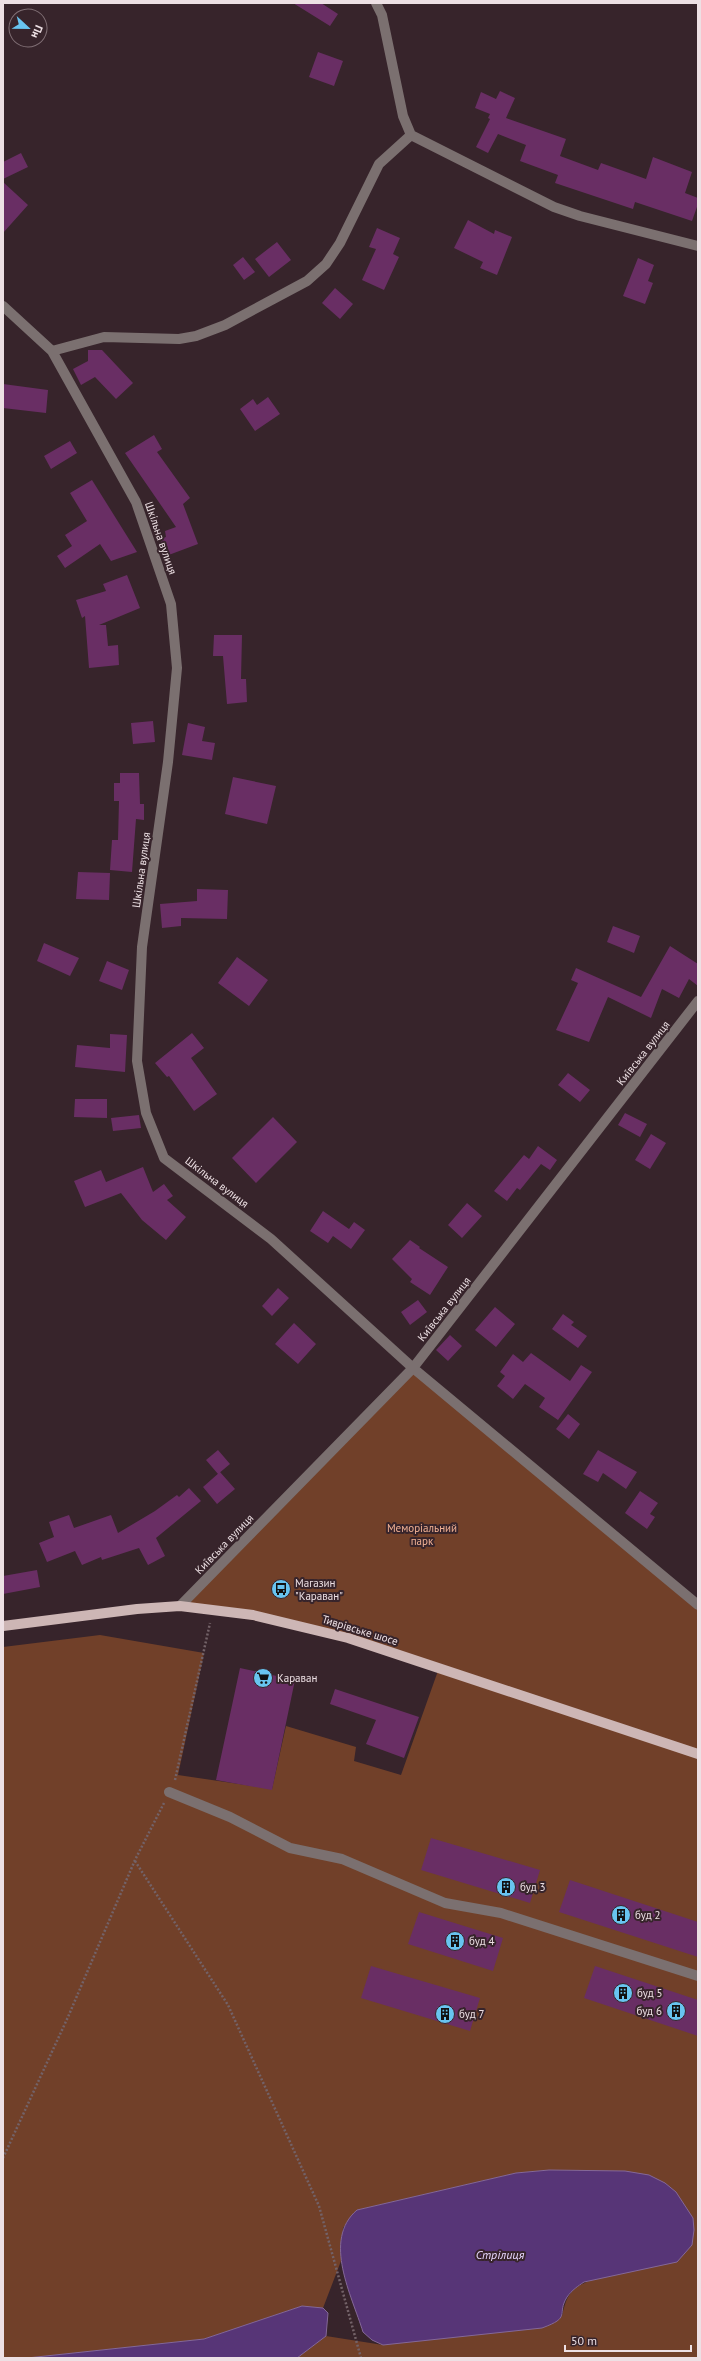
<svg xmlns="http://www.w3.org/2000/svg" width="701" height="2361" font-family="'PT Sans',sans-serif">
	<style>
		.green { fill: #714029 }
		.water { fill: #573577; stroke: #846898 }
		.building { fill: #692e64 }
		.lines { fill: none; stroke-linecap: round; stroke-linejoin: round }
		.path { stroke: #736268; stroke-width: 2.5; stroke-dasharray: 2 2; stroke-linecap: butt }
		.minor { stroke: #7b7070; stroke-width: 10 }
		.major { stroke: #cdb6b5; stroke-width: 10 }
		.labels { text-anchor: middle; stroke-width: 4; stroke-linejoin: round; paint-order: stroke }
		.street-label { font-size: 11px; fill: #ede0e4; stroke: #37242b }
		.park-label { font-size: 11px; fill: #f1b194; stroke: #37242b }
		.poi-label { font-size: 11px; fill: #ede0e4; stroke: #37242b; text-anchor: start }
		.water-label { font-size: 12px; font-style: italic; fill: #e8d7fe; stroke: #37242b }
	</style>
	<rect width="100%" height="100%" fill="#37242b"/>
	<!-- green -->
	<path class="green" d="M 413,1368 L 698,1605 L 698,2358 L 297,2358 L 326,2336 L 383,2345 L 562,2316 C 567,2293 572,2286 596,2279 L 615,2190 L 578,2170 L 549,2170 L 516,2173 L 357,2210 L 343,2228 L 341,2261 L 323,2308 L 302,2306 L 204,2339 L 27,2358 L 3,2358 L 3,1647 L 100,1635 L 204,1653 L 178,1775 L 272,1789 L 286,1726 L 356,1747 L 354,1761 L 401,1775 L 439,1668 L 348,1638 L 180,1606 Z"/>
	<!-- water -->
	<path class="water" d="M 549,2170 L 625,2171 L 649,2175 L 665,2183 L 676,2192 L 693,2218 L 694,2230 L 692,2245 L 677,2262 L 584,2282 C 578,2286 572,2290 567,2297 C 556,2315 572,2317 542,2328 L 383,2345 L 372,2340 L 363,2332 C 352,2296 322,2240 357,2210 L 516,2173 Z
		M 302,2306 L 323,2308 L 328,2313 L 326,2336 L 297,2358 L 27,2358 L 204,2339 Z"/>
	<!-- building -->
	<path class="building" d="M 293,3 L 321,3 L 338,14 L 330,26 Z
		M 318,52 L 343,61 L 334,86 L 309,77 Z
		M 500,91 L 515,98 L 506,118 L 566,139 L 560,156 L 598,170 L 601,163 L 646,179 L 653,157 L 692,172 L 685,193 L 698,198 L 698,204 L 692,221 L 635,202 L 633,209 L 555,183 L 558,175 L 520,161 L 526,145 L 498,134 L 488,153 L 476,147 L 490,119 L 488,118 L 490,114 L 475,108 L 481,92 L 496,99 Z
		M 21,153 L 28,167 L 3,179 L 3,162 Z
		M 3,182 L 28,205 L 3,233 Z
		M 468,220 L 494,234 L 495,230 L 512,237 L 497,275 L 480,268 L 483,262 L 454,248 Z
		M 377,228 L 400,238 L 393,254 L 399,257 L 384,290 L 362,280 L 376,249 L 369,247 Z
		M 277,242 L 291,260 L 269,277 L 255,259 Z
		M 243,257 L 255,272 L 244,280 L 233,265 Z
		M 638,258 L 654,265 L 648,281 L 653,283 L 645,304 L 623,296 Z
		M 335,288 L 353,304 L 340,319 L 322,303 Z
		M 88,350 L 102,350 L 133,383 L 116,399 L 95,377 L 81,385 L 73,369 L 88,361 Z
		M 3,384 L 48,390 L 46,413 L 3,408 Z
		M 268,397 L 280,414 L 255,431 L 240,409 L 253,399 L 257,405 Z
		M 154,435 L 162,449 L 157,452 L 190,498 L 183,504 L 198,544 L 166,556 L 160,539 L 166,537 L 165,531 L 176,527 L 125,453 Z
		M 70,441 L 77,453 L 51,469 L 44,456 Z
		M 92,480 L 137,552 L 111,561 L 100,544 L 65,568 L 57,556 L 72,546 L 65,535 L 87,521 L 70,493 Z
		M 127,575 L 140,608 L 99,625 L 106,625 L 108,646 L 118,645 L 119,665 L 89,668 L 85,616 L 82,618 L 76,600 L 106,591 L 103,584 Z
		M 214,635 L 242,635 L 241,679 L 246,679 L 247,702 L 227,704 L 223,656 L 213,656 Z
		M 153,721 L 155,742 L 133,744 L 131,723 Z
		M 188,723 L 205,727 L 202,741 L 215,743 L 212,760 L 182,755 Z
		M 120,773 L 139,773 L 140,804 L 144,804 L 144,820 L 136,819 L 132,872 L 110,870 L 112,840 L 118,840 L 119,801 L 114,801 L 114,783 L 120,783 Z
		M 233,777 L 276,786 L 267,824 L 225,814 Z
		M 78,872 L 110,873 L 109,900 L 76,899 Z
		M 197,889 L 228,890 L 227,919 L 181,918 L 181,926 L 162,928 L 160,904 L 197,901 Z
		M 613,926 L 640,936 L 634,953 L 607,942 Z
		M 44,943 L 79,958 L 70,976 L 37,961 Z
		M 670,946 L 698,964 L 698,986 L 689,979 L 679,998 L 662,989 L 651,1018 L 608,997 L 589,1042 L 556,1030 L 578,983 L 571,980 L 576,968 L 641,997 Z
		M 237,957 L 268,980 L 249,1006 L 218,983 Z
		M 107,961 L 129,970 L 122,990 L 99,981 Z
		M 192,1033 L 204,1048 L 191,1058 L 217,1094 L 194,1111 L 169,1076 L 167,1077 L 155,1063 Z
		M 110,1034 L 127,1035 L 125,1072 L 75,1067 L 77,1045 L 110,1048 Z
		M 568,1073 L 590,1090 L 580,1102 L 558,1085 Z
		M 75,1099 L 107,1099 L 107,1118 L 74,1117 Z
		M 625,1113 L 647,1124 L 640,1137 L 618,1125 Z
		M 139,1115 L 141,1128 L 113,1131 L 111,1118 Z
		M 273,1117 L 297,1142 L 256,1183 L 232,1158 Z
		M 651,1134 L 666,1143 L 650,1169 L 635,1160 Z
		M 538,1146 L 557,1160 L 550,1170 L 541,1164 L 520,1190 L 517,1188 L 507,1201 L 494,1191 L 524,1155 L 529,1159 Z
		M 143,1167 L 153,1192 L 164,1184 L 173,1196 L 167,1200 L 186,1217 L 166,1240 L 142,1220 L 121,1193 L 85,1207 L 74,1181 L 101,1170 L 106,1182 Z
		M 467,1203 L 482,1216 L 462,1238 L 448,1225 Z
		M 323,1211 L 349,1229 L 354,1222 L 365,1230 L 351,1249 L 333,1236 L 328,1243 L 310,1231 Z
		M 410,1240 L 420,1247 L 419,1248 L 448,1267 L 430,1295 L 410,1282 L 412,1279 L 392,1259 Z
		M 278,1288 L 289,1298 L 272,1316 L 262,1306 Z
		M 418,1300 L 427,1312 L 410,1325 L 401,1312 Z
		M 495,1307 L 515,1324 L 496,1347 L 475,1330 Z
		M 563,1314 L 574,1322 L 571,1325 L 587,1336 L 578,1348 L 552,1329 Z
		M 294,1323 L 316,1344 L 298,1364 L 275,1344 Z
		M 450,1335 L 462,1346 L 448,1361 L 436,1350 Z
		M 531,1353 L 570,1381 L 581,1365 L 592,1372 L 558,1420 L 539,1407 L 545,1398 L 525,1384 L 513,1399 L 497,1386 L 505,1376 L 500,1372 L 513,1354 L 523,1362 Z
		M 568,1414 L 580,1424 L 569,1439 L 556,1429 Z
		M 218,1450 L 230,1464 L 218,1474 L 206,1460 Z
		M 598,1450 L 637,1472 L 626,1489 L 603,1473 L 598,1482 L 583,1474 Z
		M 220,1472 L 235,1489 L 217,1504 L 203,1487 Z
		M 189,1488 L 201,1501 L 156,1538 L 165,1556 L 148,1565 L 139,1548 L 102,1560 L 101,1557 L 82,1565 L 75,1551 L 47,1562 L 39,1543 L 54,1537 L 49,1522 L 69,1515 L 74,1528 L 111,1515 L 118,1533 L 155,1511 L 177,1495 L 179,1497 Z
		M 640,1491 L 658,1503 L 650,1514 L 655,1517 L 647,1529 L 625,1513 Z
		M 37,1570 L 40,1587 L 3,1594 L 3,1576 Z
		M 240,1668 L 295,1680 L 272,1790 L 216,1780 Z
		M 335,1689 L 419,1717 L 404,1758 L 366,1744 L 376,1720 L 330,1704 Z
		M 431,1838 L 540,1870 L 530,1903 L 421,1870 Z
		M 570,1880 L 698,1922 L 698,1957 L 559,1912 Z
		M 419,1912 L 503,1938 L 493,1971 L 408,1944 Z
		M 371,1966 L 480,1998 L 470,2031 L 361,1998 Z
		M 595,1966 L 698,2000 L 698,2036 L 584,1998 Z"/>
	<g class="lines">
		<!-- path -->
		<path class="path" d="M 175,1780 L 210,1623
			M 135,1861 L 228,2005 L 319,2206 L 361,2358
			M 3,2158 L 68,2017 L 135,1860 L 164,1803"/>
		<!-- minor -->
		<path class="minor" d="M 376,3 L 382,15 L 403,116 L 411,135 L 554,207 L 580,216 L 698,246
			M 3,306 L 52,351 L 136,502 L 171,604 L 177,668 L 168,762 L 142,947 L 137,1061 L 146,1113 L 164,1158 L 271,1239 L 413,1368 L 698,1605
			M 52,351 L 104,337 L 179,339 L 196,336 L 225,325 L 307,281 L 326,264 L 340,243 L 379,164 L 411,135
			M 180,1606 L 413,1368 L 698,1001
			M 169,1792 L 230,1817 L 290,1848 L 342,1859 L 445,1903 L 501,1913 L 698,1976"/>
		<!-- major -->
		<path class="major" d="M 3,1626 L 137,1609 L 180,1606 L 253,1615 L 348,1638 L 698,1754"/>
	</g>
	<!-- icons -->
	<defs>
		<g id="bus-disc" transform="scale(1)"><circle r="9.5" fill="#68c4f0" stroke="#37242b"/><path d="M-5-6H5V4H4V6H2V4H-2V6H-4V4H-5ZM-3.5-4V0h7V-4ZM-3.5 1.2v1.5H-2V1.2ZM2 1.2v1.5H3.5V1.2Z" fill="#111"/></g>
		<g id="supermarket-disc" transform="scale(1)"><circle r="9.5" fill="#68c4f0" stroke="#37242b"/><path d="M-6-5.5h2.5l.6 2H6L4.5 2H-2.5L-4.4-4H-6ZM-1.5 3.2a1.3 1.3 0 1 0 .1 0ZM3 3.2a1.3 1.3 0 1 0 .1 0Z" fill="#111"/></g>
		<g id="building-disc" transform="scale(1)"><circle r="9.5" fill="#68c4f0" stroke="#37242b"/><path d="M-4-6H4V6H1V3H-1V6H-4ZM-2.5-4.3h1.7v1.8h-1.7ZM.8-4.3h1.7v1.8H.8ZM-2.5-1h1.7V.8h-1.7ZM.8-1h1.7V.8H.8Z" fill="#111"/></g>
	</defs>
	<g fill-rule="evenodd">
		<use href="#bus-disc" x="281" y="1589"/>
		<use href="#supermarket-disc" x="263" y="1678"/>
		<use href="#building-disc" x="506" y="1887"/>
		<use href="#building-disc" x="621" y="1915"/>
		<use href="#building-disc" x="455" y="1941"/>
		<use href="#building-disc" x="623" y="1993"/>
		<use href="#building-disc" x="676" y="2011"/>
		<use href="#building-disc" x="445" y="2014"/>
	</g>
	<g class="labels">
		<!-- street labels -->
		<g class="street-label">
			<text transform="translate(161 538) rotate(71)" y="4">Шкільна вулиця</text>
			<text transform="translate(141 870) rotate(-82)" y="4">Шкільна вулиця</text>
			<text transform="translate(643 1053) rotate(-52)" y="4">Київська вулиця</text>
			<text transform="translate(217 1182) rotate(37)" y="4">Шкільна вулиця</text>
			<text transform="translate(444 1309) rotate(-52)" y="4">Київська вулиця</text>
			<text transform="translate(224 1544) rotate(-46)" y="4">Київська вулиця</text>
			<text transform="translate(360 1630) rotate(17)" y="4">Тиврівське шосе</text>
		</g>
		<!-- park labels -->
		<g class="park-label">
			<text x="422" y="1532">Меморіальний<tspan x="422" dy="13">парк</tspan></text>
		</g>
		<!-- poi labels -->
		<g class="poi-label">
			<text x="295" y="1587">Магазин<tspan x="295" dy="13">"Караван"</tspan></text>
			<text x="277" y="1682">Караван</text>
			<text x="520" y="1891">буд 3</text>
			<text x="635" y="1919">буд 2</text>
			<text x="469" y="1945">буд 4</text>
			<text x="637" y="1997">буд 5</text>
			<text x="662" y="2015" text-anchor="end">буд 6</text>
			<text x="459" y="2018">буд 7</text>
		</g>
		<!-- water labels -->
		<g class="water-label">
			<text x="500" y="2259">Стрілиця</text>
		</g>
	</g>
	<!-- border -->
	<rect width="701" height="2361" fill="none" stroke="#ede0e4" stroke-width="8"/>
	<!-- north arrow -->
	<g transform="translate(28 28) rotate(112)"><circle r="19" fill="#37242b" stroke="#806f75"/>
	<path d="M0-3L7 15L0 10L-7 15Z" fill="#68c4f0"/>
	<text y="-6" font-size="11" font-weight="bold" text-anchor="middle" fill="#ede0e4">Пн</text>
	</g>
	<!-- scale -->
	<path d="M565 2345v6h126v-6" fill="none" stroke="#ede0e4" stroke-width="2"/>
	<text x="571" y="2345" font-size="12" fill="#ede0e4" stroke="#37242b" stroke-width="3" paint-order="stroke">50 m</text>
</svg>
